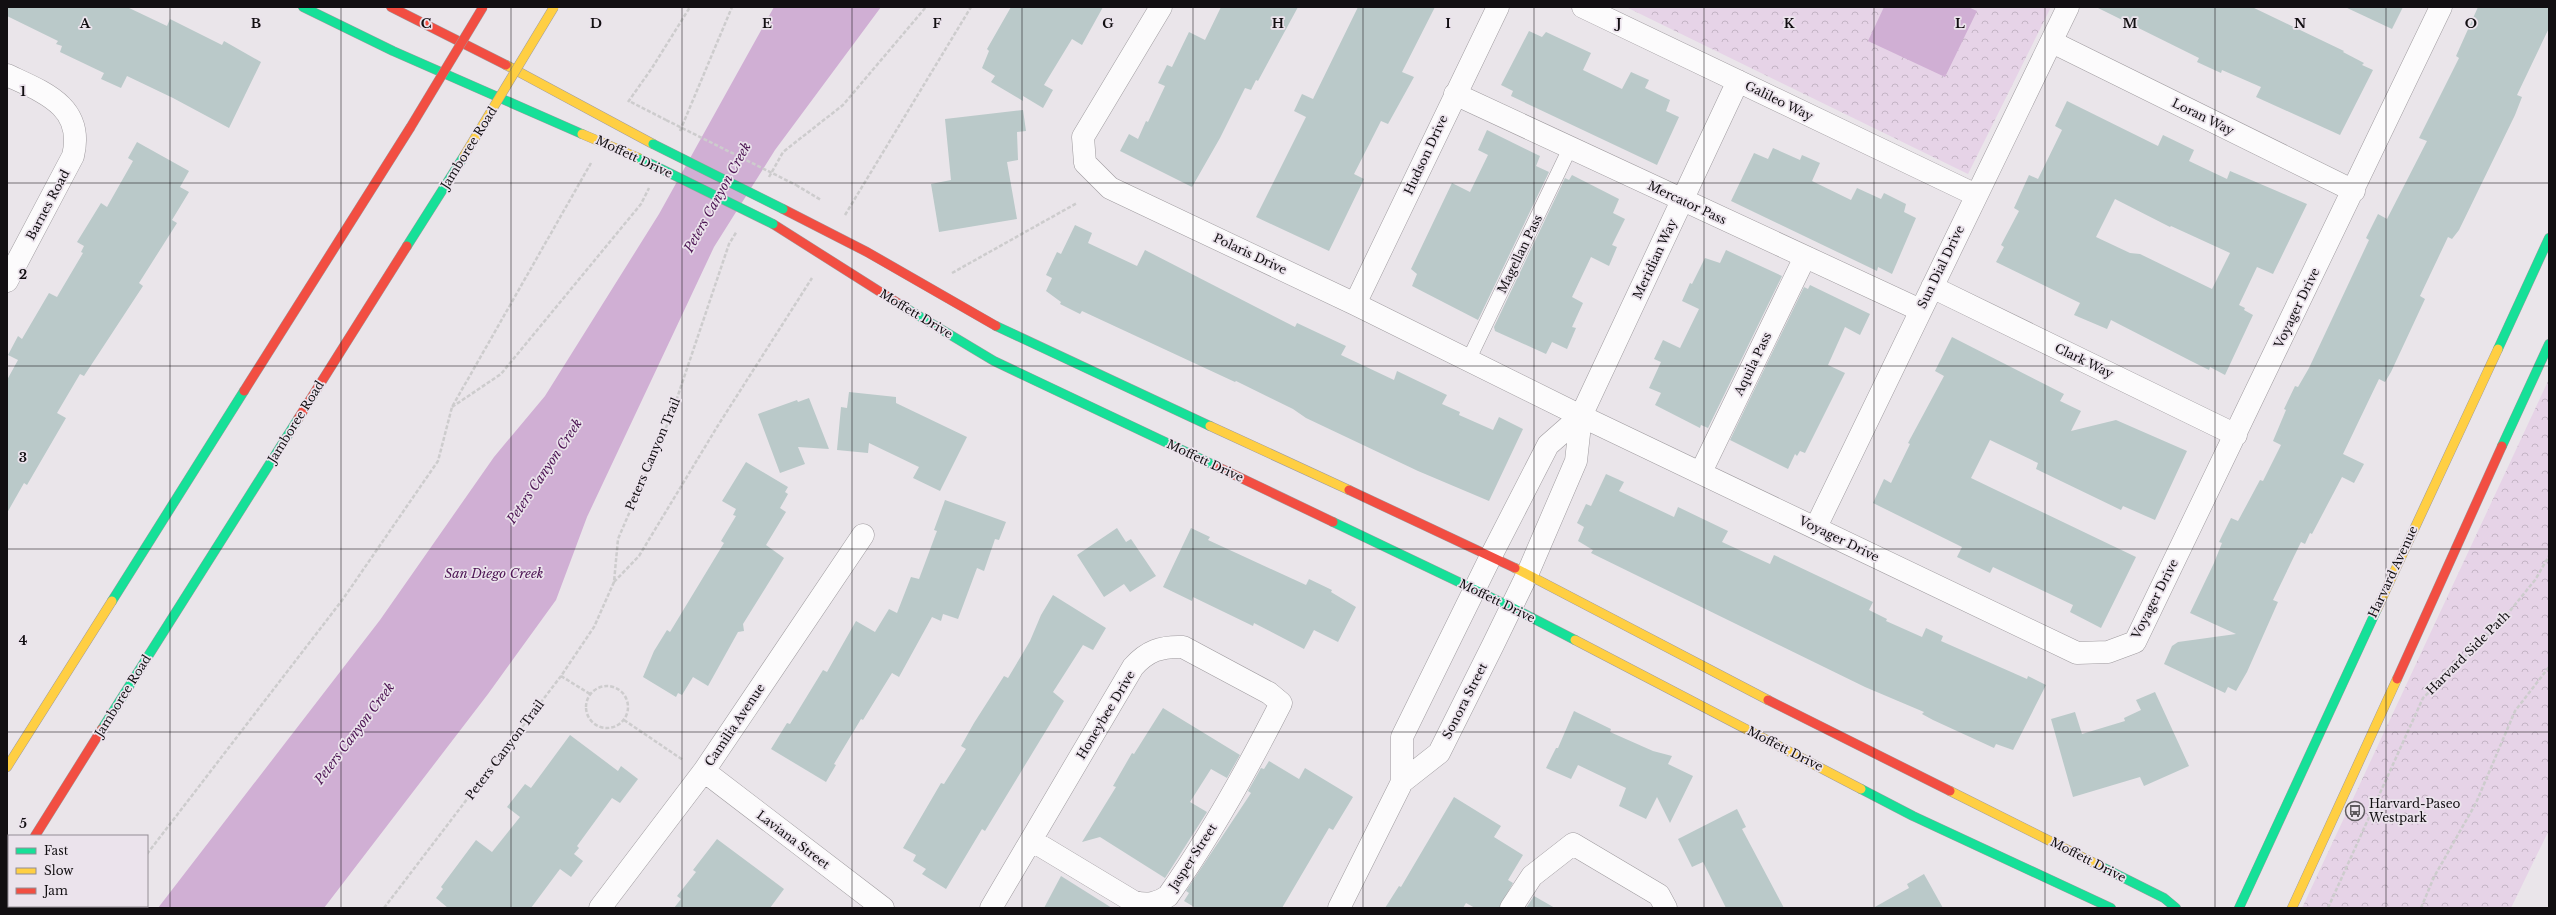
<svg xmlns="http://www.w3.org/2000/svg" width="2556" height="915" font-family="'Libre Baskerville',serif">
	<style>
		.park { fill: url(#park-crowns) }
		.water { fill: #d0afd4 }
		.building { fill: #bac9c9; fill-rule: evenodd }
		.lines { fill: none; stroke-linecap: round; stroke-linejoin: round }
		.lane-casing { stroke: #9f9b9f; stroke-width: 15 }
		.street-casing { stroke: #9f9b9f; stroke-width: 23 }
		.fast-casing { stroke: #9f9b9f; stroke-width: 10 }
		.slow-casing { stroke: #9f9b9f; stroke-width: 10 }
		.jam-casing { stroke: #9f9b9f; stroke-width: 10 }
		.path { stroke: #cdcccd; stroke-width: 2.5; stroke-dasharray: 4 2; stroke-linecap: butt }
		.lane { stroke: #fcfbfc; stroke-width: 14 }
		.street { stroke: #fcfbfc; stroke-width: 22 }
		.fast { stroke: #16e098; stroke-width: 9 }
		.slow { stroke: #ffcf43; stroke-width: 9 }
		.jam { stroke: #f24e42; stroke-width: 9 }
		.fast-bridge-casing { stroke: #9f9b9f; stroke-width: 10; stroke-linecap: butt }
		.slow-bridge-casing { stroke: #9f9b9f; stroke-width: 10; stroke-linecap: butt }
		.jam-bridge-casing { stroke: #9f9b9f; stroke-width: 10; stroke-linecap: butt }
		.path-bridge { stroke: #cdcccd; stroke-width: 2.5; stroke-dasharray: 4 2; stroke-linecap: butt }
		.fast-bridge { stroke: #16e098; stroke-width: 9 }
		.slow-bridge { stroke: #ffcf43; stroke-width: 9 }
		.jam-bridge { stroke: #f24e42; stroke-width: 9 }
		.grid { fill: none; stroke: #120f12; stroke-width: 1; stroke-opacity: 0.55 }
		.labels { text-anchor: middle; stroke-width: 3.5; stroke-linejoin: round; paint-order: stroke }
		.street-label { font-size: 12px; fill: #120f12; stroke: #ebe3ec }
		.poi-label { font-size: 12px; fill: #120f12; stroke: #ebe3ec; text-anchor: start }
		.water-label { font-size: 13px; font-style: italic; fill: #4b1352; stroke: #ebe3ec }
		.grid-label { font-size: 13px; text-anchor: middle; font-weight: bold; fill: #120f12; stroke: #ebe3ec; stroke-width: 3.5; stroke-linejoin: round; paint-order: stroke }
	</style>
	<defs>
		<pattern id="park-crowns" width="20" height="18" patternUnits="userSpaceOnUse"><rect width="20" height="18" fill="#e6d3e7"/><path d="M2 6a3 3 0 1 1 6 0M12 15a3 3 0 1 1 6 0" fill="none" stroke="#c4b4c5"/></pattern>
	</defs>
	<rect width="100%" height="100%" fill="#eae5ea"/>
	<!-- park -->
	<path class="park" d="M 1626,7 L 2051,7 L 1968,174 Z
		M 2549,379 L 2549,830 L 2511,908 L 2302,908 Z"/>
	<!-- water -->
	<path class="water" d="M 774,7 L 881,7 L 775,150 L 714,247 L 587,517 L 556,600 L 488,694 L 324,908 L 158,908 L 380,620 L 494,457 L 545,396 L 659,214 Z
		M 1884,7 L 1968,7 L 1977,11 L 1945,77 L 1868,41 Z"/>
	<!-- building -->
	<path class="building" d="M 7,7 L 127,7 L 167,26 L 170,19 L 222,45 L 224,41 L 261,62 L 229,128 L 173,98 L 127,76 L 121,88 L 101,79 L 104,73 L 60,52 L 62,46 L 56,44 L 58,41 L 7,16 Z
		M 1011,7 L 1103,7 L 1082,45 L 1072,39 L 1044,85 L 1053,90 L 1043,108 L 1023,96 L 1023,101 L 991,82 L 995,76 L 982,68 L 989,51 L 987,49 Z
		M 1221,7 L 1298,7 L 1258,81 L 1256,80 L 1251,90 L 1245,88 L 1220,138 L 1192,187 L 1120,151 L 1129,134 L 1138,139 L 1146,121 L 1148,122 L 1165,86 L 1158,83 L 1167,65 L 1172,67 L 1189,32 L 1205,40 Z
		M 1358,7 L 1435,7 L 1402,72 L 1414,77 L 1388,124 L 1381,121 L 1354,174 L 1364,179 L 1329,251 L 1256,217 L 1306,117 L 1294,111 L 1302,94 L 1313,99 Z
		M 2096,7 L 2252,7 L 2344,51 L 2343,52 L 2364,63 L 2362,65 L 2373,70 L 2340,135 L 2256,97 L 2261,87 L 2222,70 L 2221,73 L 2197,62 L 2199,58 Z
		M 2345,7 L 2403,7 L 2392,29 Z
		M 2478,7 L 2549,7 L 2549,28 L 2517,95 L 2522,97 L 2515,115 L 2459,230 L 2452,239 L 2448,237 L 2420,296 L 2425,299 L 2391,372 L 2385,382 L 2379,379 L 2343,454 L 2364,464 L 2354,483 L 2342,477 L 2312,534 L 2310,533 L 2305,544 L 2301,542 L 2273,600 L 2278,602 L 2247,672 L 2236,691 L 2228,687 L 2225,693 L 2164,664 L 2172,646 L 2178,642 L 2236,634 L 2190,613 L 2214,563 L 2222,543 L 2219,542 L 2231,518 L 2238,521 L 2260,480 L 2263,481 L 2281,445 L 2273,441 L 2286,410 L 2284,409 L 2295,386 L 2298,387 L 2309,368 L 2369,240 L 2366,238 L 2378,214 L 2387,219 L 2427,141 L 2419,138 L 2459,58 L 2456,56 Z
		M 1529,31 L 1542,37 L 1546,32 L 1591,53 L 1583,70 L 1622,89 L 1631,72 L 1649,80 L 1645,88 L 1670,100 L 1666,111 L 1679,117 L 1657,165 L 1511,96 L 1513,91 L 1501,85 Z
		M 2067,101 L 2158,146 L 2163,135 L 2194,150 L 2189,161 L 2227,179 L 2230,171 L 2307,204 L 2273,274 L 2257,267 L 2239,305 L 2245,308 L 2244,310 L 2253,315 L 2225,375 L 2210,367 L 2209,370 L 2191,361 L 2111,320 L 2107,329 L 2074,315 L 2080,303 L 1996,262 L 2004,247 L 2001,245 L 2019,211 L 2014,208 L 2029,175 L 2038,179 L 2062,130 L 2055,126 ZM 2115,199 L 2170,227 L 2171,226 L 2230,253 L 2212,289 L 2140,254 L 2130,253 L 2096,237 Z
		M 1023,110 L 1026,131 L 1017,132 L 1018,160 L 1007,162 L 1017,219 L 939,232 L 931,184 L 951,180 L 945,119 Z
		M 1487,130 L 1540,156 L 1536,166 L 1549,172 L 1478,320 L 1412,286 L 1417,274 L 1411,269 L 1452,183 L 1470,192 L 1488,155 L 1478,150 Z
		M 137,142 L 189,171 L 180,187 L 189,192 L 172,220 L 177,223 L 139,283 L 143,286 L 84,376 L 80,374 L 57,413 L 66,418 L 27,485 L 24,483 L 7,513 L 7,380 L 18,360 L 8,355 L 18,336 L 22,339 L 49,293 L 57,297 L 83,253 L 81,252 L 84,246 L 77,242 L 101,203 L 107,207 L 133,161 L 128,158 Z
		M 1773,148 L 1800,160 L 1802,155 L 1820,163 L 1812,181 L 1851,200 L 1857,188 L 1881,199 L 1884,193 L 1906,204 L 1904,212 L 1916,218 L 1892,274 L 1878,267 L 1877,271 L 1731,201 L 1754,153 L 1768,159 Z
		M 1572,175 L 1619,199 L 1613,213 L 1625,219 L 1612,245 L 1617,247 L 1609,266 L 1591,257 L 1572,297 L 1583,303 L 1572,327 L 1576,328 L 1567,349 L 1552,342 L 1546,354 L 1495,331 L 1494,327 L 1565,178 L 1569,180 Z
		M 1075,225 L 1092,233 L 1088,243 L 1137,266 L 1145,250 L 1295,327 L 1297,323 L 1346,346 L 1341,355 L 1394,380 L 1397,371 L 1447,395 L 1442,404 L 1460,412 L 1459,415 L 1493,430 L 1499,417 L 1523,429 L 1489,501 L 1418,471 L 1306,418 L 1293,409 L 1236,381 L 1235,382 L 1082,311 L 1080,314 L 1060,304 L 1061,302 L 1046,291 L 1052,278 L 1046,275 L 1057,252 L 1061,254 Z
		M 1726,250 L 1782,276 L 1708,428 L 1701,425 L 1700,428 L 1655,405 L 1661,393 L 1649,388 L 1661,362 L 1654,359 L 1663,340 L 1680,348 L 1699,309 L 1682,301 L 1690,283 L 1692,284 L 1705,258 L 1720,263 Z
		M 1810,285 L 1870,314 L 1860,335 L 1845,327 L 1828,365 L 1845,373 L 1805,453 L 1800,451 L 1797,456 L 1795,454 L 1788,469 L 1730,440 L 1804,287 L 1808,289 Z
		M 1952,337 L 2064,394 L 2060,401 L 2081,411 L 2071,431 L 2116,420 L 2187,451 L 2155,520 L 2123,506 L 2121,510 L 2036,469 L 2038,463 L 1990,440 L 1971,478 L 2136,557 L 2101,628 L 2070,612 L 2073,605 L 1993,567 L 1990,573 L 1957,557 L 1962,547 L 1873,503 L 1884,479 L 1891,483 L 1910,444 L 1908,443 L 1944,376 L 1935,371 Z
		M 849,392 L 896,397 L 896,403 L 967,437 L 940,491 L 913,478 L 919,467 L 869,443 L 868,453 L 837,450 L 841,407 L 847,408 Z
		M 809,398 L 829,449 L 798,447 L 805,464 L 780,473 L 758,414 L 797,400 L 798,402 Z
		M 746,462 L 788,487 L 785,492 L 788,494 L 780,508 L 786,512 L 766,545 L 784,558 L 743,624 L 744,631 L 738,632 L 708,686 L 693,677 L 682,695 L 678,693 L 676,697 L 643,677 L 654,651 L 667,630 L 670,632 L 724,543 L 721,541 L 736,516 L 733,515 L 736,509 L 722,501 Z
		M 1606,474 L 1624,482 L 1619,491 L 1674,517 L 1678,507 L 1728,531 L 1722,542 L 1770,564 L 1774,555 L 1873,602 L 1869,610 L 1887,619 L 1886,621 L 1922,637 L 1926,628 L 1943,636 L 1941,641 L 2027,679 L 2028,676 L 2046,685 L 2013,750 L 1996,744 L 1994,748 L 1933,720 L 1922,714 L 1924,712 L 1865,687 L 1591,553 L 1593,550 L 1578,541 L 1584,527 L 1577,523 L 1586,504 L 1591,506 Z
		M 945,500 L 1006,522 L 999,540 L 995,539 L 984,571 L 977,568 L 958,619 L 943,614 L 941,621 L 932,617 L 899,677 L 892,673 L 863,720 L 861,719 L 834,764 L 836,765 L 826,782 L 771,749 L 787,723 L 790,724 L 823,670 L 827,672 L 856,621 L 875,632 L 889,609 L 897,613 L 911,577 L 919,579 L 937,531 L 934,530 Z
		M 1117,528 L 1126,542 L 1131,539 L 1156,576 L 1130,592 L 1124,584 L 1104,597 L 1077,555 Z
		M 1191,528 L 1210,537 L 1208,540 L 1306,585 L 1309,579 L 1332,590 L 1331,592 L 1356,607 L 1338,642 L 1314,630 L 1304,649 L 1254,623 L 1253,626 L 1193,597 L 1192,601 L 1163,587 Z
		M 1053,595 L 1106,628 L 1093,650 L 1083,645 L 1053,692 L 1064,701 L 985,831 L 982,829 L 946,889 L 922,874 L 926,869 L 913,861 L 916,855 L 903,848 L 941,783 L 944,784 L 966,749 L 961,746 L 974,723 L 1004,676 L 1008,678 L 1030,641 L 1041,615 Z
		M 2155,692 L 2189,766 L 2144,786 L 2140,777 L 2073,797 L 2051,719 L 2075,712 L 2082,734 L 2125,721 L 2124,718 L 2141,710 L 2136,700 Z
		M 1163,708 L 1240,755 L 1227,778 L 1211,769 L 1190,802 L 1207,812 L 1165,878 L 1100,837 L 1082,842 L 1116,787 L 1113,786 L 1132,753 L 1134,754 Z
		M 1574,711 L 1611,729 L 1610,732 L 1653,751 L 1672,756 L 1668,764 L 1693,776 L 1670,823 L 1657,797 L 1646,819 L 1619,806 L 1626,788 L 1578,765 L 1571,779 L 1546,768 L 1556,748 L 1558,748 Z
		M 570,735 L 618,771 L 621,766 L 638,779 L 620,803 L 612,798 L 577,846 L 579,848 L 574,854 L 583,861 L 571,877 L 560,869 L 531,908 L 448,908 L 436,898 L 443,889 L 441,887 L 476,840 L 492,852 L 520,817 L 507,807 L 525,784 L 531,788 Z
		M 1269,761 L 1299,779 L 1305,768 L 1353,797 L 1333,830 L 1329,828 L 1282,908 L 1196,908 L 1184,901 L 1189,893 L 1186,891 L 1251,793 L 1248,791 L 1261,768 L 1264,769 Z
		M 1454,797 L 1501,826 L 1494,837 L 1523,855 L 1508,880 L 1513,883 L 1499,908 L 1475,908 L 1466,903 L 1463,908 L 1385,908 L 1399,886 L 1401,887 Z
		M 1737,809 L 1746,827 L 1742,829 L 1784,908 L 1726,908 L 1703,862 L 1692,867 L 1678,839 Z
		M 717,839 L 784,889 L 770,908 L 674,908 L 681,899 L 677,896 L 696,872 L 693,870 Z
		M 1924,874 L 1943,908 L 1873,908 L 1909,888 L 1907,884 Z
		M 1061,876 L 1112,908 L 1044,908 Z
		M 1534,896 L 1555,908 L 1526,908 Z"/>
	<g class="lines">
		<!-- lane casing -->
		<g class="lane-casing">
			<path id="lane" d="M 1469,359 L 1570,148"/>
		</g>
		<!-- street casing -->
		<g class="street-casing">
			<path id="street" d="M 1161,7 L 1083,137 L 1085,163 L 1110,188 L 1355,304 L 1581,416 L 2077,653 L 2108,652 L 2135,642 L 2441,7
				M 1583,7 L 1976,195
				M 2052,42 L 2354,191
				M 7,75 C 43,92 85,106 73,156 L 7,281
				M 1455,94 L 1920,310
				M 1932,287 L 2236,435
				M 1355,304 L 1498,7
				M 1701,472 L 1805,257
				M 1816,527 L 2068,7
				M 704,771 L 883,908
				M 1402,782 L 1439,753 L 1493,645 L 1527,575 L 1576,461 L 1581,416 L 1738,81
				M 600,908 L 704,771 L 863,535
				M 991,908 L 1133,667 C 1147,651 1161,646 1183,647 L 1269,693 L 1281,703 C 1247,770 1211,835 1168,896 C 1157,904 1147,905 1134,902 L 1031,840
				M 1339,908 L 1402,782 L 1402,737 L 1491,556 L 1548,445 L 1581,416
				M 1511,908 L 1532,876 L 1573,844 L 1659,895 L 1666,908"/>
		</g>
		<!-- fast casing -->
		<g class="fast-casing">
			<path id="fast" d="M 303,7 L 393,51 L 582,134
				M 407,246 L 464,156
				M 904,307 L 994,361 L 1218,467
				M 996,326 L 1210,426
				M 2498,349 L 2549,238
				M 2502,446 L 2549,344
				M 1333,522 L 1511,607 L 1575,640
				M 112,601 L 244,391
				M 102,729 L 298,419
				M 1861,789 L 1913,816 L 2111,908
				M 2098,865 L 2164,898 L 2176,908
				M 2239,908 L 2377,609"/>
		</g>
		<!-- slow casing -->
		<g class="slow-casing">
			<path id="slow" d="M 506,65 L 653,144
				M 582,134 L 641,159
				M 1210,426 L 1349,490
				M 1515,568 L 1768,700
				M 2377,609 L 2498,349
				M 1575,640 L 1861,789
				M 7,767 L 112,601
				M 1950,791 L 2098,865
				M 2292,908 L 2397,679"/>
		</g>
		<!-- jam casing -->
		<g class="jam-casing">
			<path id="jam" d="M 391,7 L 506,65
				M 783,209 L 867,252 L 996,326
				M 773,224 L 904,307
				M 244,391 L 410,128
				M 298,419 L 407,246
				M 1218,467 L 1333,522
				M 1349,490 L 1515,568
				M 2397,679 L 2502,446
				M 1768,700 L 1950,791
				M 35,836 L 102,729
				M 7,880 L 9,877"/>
		</g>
		<!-- path -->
		<path class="path" d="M 628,102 L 652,68 L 690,7
			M 631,102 L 666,120
			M 680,131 L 732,7
			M 769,177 L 783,152 L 843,105 L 926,7
			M 796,185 L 821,200
			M 845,215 L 971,7
			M 952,273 L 1077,203
			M 452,407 L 501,374 L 641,204 L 649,188
			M 614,582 L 639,556 L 717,427 L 812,278
			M 561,676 L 590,694
			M586 707a21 21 0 1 1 42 0a21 21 0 1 1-42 0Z
			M 624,720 L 683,760
			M 147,854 L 343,599 L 438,461 L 452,407 L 591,163
			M 105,908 L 107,906
			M 384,908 L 561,676 L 594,627 L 614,582 L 618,539 L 671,416 L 729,244 L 737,231
			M 2328,908 L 2423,698 L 2501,622 L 2535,580 L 2549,556
			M 2421,908 L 2434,877 L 2476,803 L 2515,711 L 2549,667"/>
		<!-- lane -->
		<use href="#lane" class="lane"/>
		<!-- street -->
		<use href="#street" class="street"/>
		<!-- fast -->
		<use href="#fast" class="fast"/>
		<!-- slow -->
		<use href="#slow" class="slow"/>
		<!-- jam -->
		<use href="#jam" class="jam"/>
		<!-- fast-bridge casing -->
		<g class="fast-bridge-casing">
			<path id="fast-bridge" d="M 653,144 L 783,209
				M 641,159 L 773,224"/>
		</g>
		<!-- slow-bridge casing -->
		<g class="slow-bridge-casing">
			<path id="slow-bridge" d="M 464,156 L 554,7"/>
		</g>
		<!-- jam-bridge casing -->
		<g class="jam-bridge-casing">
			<path id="jam-bridge" d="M 410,128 L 483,7"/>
		</g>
		<!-- path-bridge -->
		<path class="path-bridge" d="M 666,120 L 796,185"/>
		<!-- fast-bridge -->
		<use href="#fast-bridge" class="fast-bridge"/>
		<!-- slow-bridge -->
		<use href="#slow-bridge" class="slow-bridge"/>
		<!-- jam-bridge -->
		<use href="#jam-bridge" class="jam-bridge"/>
	</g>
	<!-- grid -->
	<path class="grid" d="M 170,7 L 170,908M 341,7 L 341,908M 511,7 L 511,908M 682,7 L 682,908M 852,7 L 852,908M 1022,7 L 1022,908M 1193,7 L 1193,908M 1363,7 L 1363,908M 1534,7 L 1534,908M 1704,7 L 1704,908M 1874,7 L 1874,908M 2045,7 L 2045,908M 2215,7 L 2215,908M 2386,7 L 2386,908M 7,183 L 2549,183M 7,366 L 2549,366M 7,549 L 2549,549M 7,732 L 2549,732"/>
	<!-- icons -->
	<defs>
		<g id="bus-ring" transform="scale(1)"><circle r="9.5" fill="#ebe3ec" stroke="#5e5a5e" stroke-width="1.5"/><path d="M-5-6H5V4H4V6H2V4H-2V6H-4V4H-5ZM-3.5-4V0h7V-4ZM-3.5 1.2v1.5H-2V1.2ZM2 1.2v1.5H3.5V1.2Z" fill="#5e5a5e"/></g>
	</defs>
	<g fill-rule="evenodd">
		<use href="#bus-ring" x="2355" y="811"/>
	</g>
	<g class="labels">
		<!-- street labels -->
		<g class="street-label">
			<text transform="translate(1779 101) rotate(26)" y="4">Galileo Way</text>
			<text transform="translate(2203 117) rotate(26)" y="4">Loran Way</text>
			<text transform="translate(469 148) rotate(-58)" y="4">Jamboree Road</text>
			<text transform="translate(1426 155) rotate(-65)" y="4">Hudson Drive</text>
			<text transform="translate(634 157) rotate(25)" y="4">Moffett Drive</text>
			<text transform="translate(1687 203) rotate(25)" y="4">Mercator Pass</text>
			<text transform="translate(48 205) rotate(-62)" y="4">Barnes Road</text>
			<text transform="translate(1250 254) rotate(25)" y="4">Polaris Drive</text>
			<text transform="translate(1520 254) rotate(-64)" y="4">Magellan Pass</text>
			<text transform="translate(1655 259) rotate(-65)" y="4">Meridian Way</text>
			<text transform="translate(1941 267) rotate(-64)" y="4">Sun Dial Drive</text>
			<text transform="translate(2297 308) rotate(-64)" y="4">Voyager Drive</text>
			<text transform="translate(916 314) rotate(31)" y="4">Moffett Drive</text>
			<text transform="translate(2084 361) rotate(26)" y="4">Clark Way</text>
			<text transform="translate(1753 364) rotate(-64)" y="4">Aquila Pass</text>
			<text transform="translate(296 422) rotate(-58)" y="4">Jamboree Road</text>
			<text transform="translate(653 454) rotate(-67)" y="4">Peters Canyon Trail</text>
			<text transform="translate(1205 461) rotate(25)" y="4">Moffett Drive</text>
			<text transform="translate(1839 539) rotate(26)" y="4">Voyager Drive</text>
			<text transform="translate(2393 572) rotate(-65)" y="4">Harvard Avenue</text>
			<text transform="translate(2155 599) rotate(-63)" y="4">Voyager Drive</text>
			<text transform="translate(1497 601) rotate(26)" y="4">Moffett Drive</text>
			<text transform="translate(2468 653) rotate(-45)" y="4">Harvard Side Path</text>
			<text transform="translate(123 696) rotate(-58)" y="4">Jamboree Road</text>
			<text transform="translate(1465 701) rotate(-63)" y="4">Sonora Street</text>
			<text transform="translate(1106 715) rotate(-59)" y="4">Honeybee Drive</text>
			<text transform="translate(735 725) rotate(-56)" y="4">Camilia Avenue</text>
			<text transform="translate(1785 749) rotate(27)" y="4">Moffett Drive</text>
			<text transform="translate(505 750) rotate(-53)" y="4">Peters Canyon Trail</text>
			<text transform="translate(793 840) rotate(37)" y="4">Laviana Street</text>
			<text transform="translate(1193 857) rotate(-57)" y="4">Jasper Street</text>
			<text transform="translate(2088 860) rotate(27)" y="4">Moffett Drive</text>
		</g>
		<!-- poi labels -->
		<g class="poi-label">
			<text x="2369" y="808">Harvard-Paseo<tspan x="2369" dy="14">Westpark</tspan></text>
		</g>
		<!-- water labels -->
		<g class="water-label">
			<text transform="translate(717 197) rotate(-61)" y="5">Peters Canyon Creek</text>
			<text transform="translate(544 471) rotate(-56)" y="5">Peters Canyon Creek</text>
			<text x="494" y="578">San Diego Creek</text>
			<text transform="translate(354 733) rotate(-53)" y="5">Peters Canyon Creek</text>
		</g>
	</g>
	<g class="grid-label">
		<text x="85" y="28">A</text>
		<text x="256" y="28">B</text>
		<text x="426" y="28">C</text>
		<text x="596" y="28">D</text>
		<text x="767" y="28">E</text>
		<text x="937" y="28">F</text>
		<text x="1108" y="28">G</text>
		<text x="1278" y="28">H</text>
		<text x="1448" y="28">I</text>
		<text x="1619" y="28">J</text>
		<text x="1789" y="28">K</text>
		<text x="1960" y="28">L</text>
		<text x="2130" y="28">M</text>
		<text x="2300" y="28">N</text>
		<text x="2471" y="28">O</text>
		<text x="23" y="96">1</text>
		<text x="23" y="279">2</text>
		<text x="23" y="462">3</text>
		<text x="23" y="645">4</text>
		<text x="23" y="828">5</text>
	</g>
	<!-- border -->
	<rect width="2556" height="915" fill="none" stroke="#120f12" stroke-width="16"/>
	<!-- legend -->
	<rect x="8" y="835" width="140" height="72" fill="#ebe3ec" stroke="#948e95"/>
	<rect x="16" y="848" width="20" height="6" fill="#16e098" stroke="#948e95"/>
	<text x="44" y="855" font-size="12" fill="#120f12">Fast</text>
	<rect x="16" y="868" width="20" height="6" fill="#ffcf43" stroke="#948e95"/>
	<text x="44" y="875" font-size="12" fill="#120f12">Slow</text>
	<rect x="16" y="888" width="20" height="6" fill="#f24e42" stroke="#948e95"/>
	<text x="44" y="895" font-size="12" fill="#120f12">Jam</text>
</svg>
